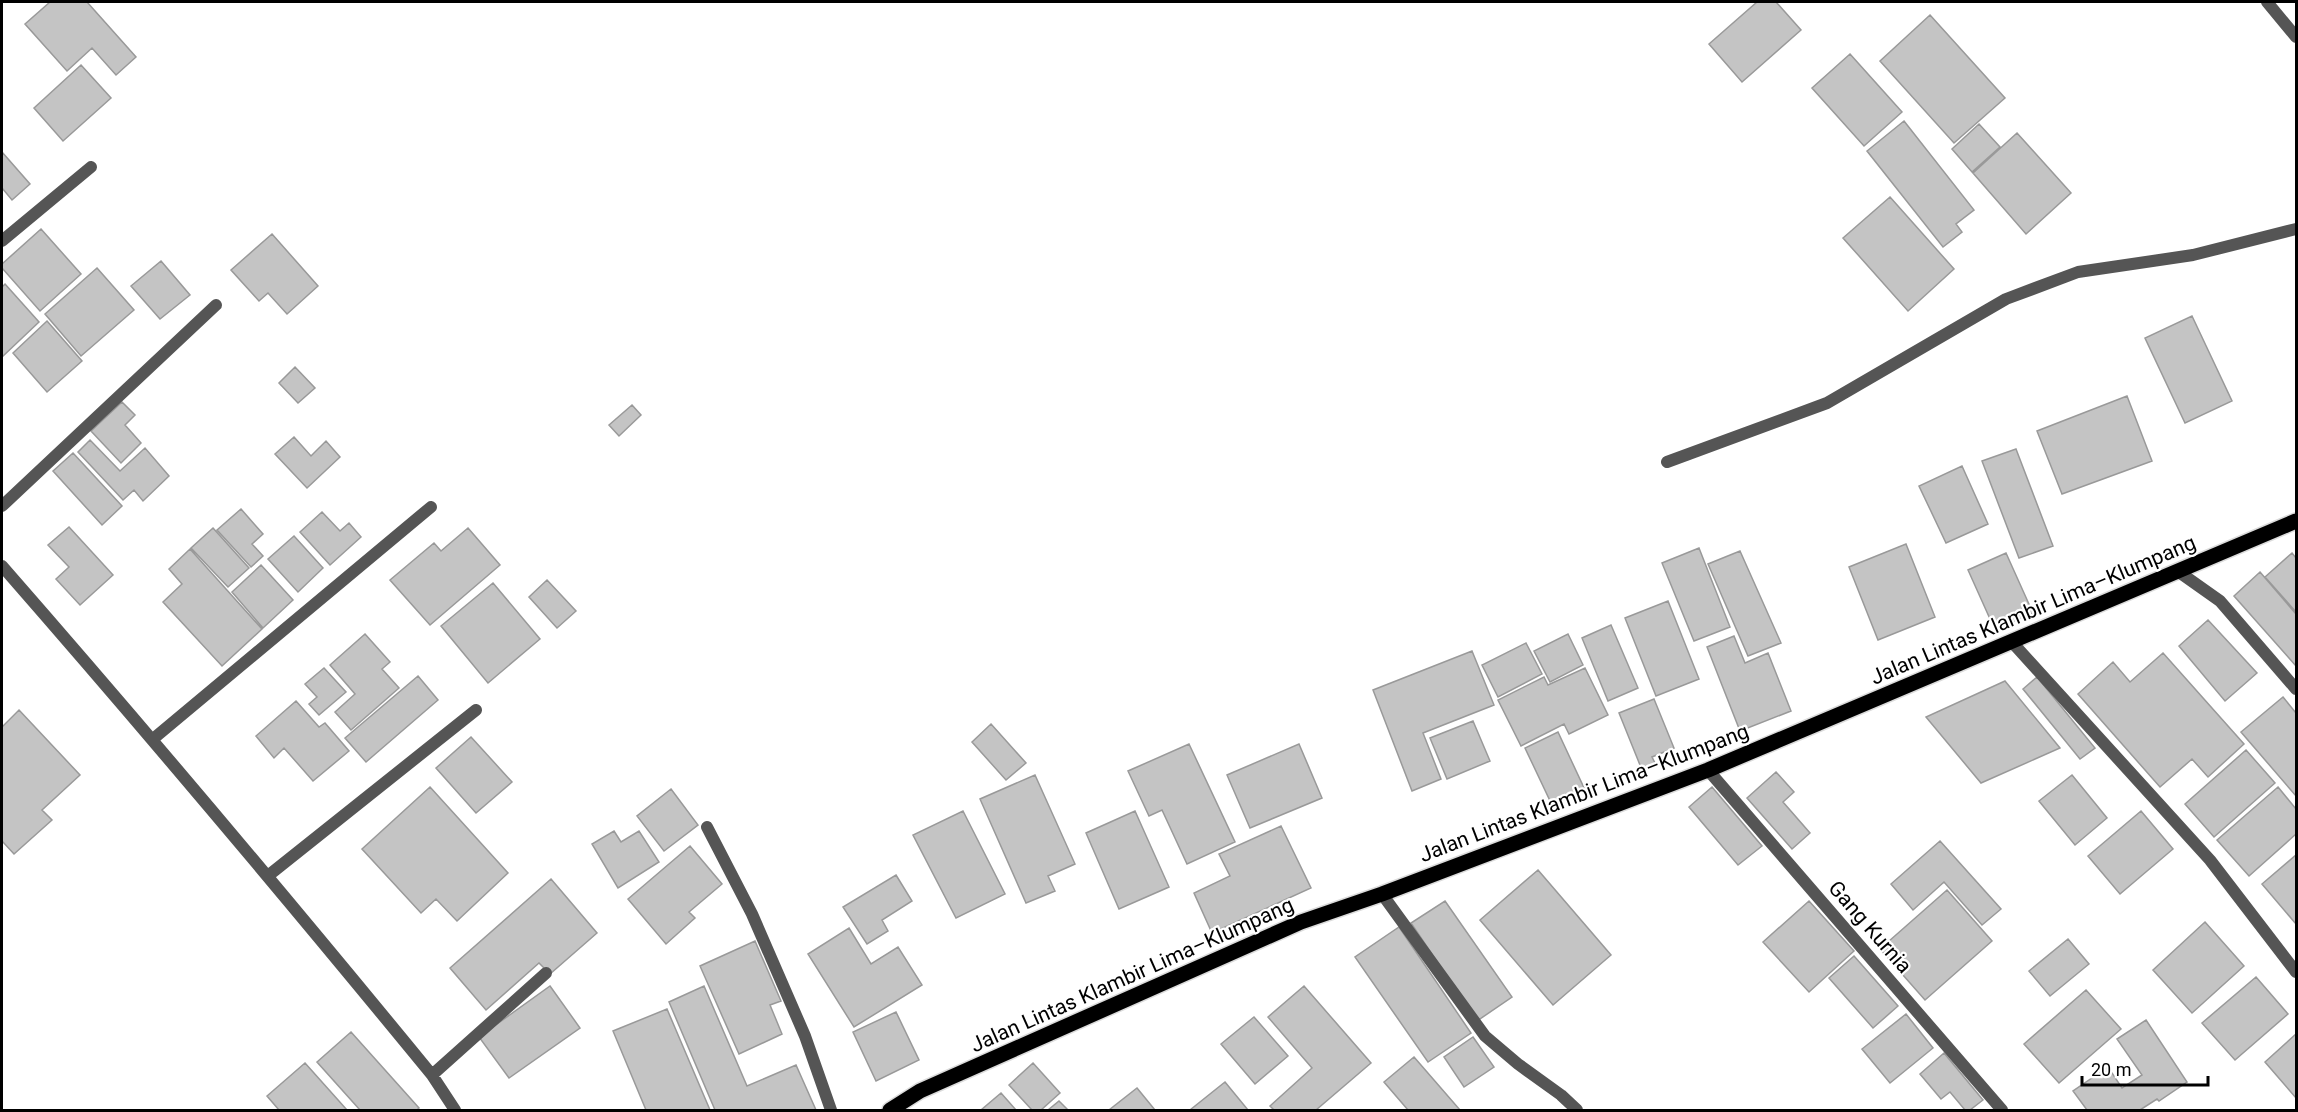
<svg xmlns="http://www.w3.org/2000/svg" width="2298" height="1112" font-family="Roboto,sans-serif">
	<style>
		.building { fill: #c4c4c4; stroke: #999; stroke-width: 1.5 }
		.lines { fill: none; stroke-linecap: round; stroke-linejoin: round }
		.primary-casing { stroke: #dbdbdb; stroke-width: 18 }
		.minor { stroke: #555; stroke-width: 12 }
		.primary { stroke: #000; stroke-width: 15 }
		.labels { text-anchor: middle; stroke-width: 4.5; stroke-linejoin: round; paint-order: stroke }
		.street-label { font-size: 21px; fill: #000; stroke: #fff }
	</style>
	<rect width="100%" height="100%" fill="#fff"/>
	<!-- building -->
	<path class="building" d="M 50,2 L 87,2 L 136,57 L 116,75 L 92,48 L 67,71 L 25,24 Z
		M 1757,2 L 1776,2 L 1801,30 L 1742,82 L 1709,44 Z
		M 1930,15 L 2005,98 L 1954,143 L 1880,61 Z
		M 1850,54 L 1902,112 L 1864,146 L 1812,88 Z
		M 81,65 L 111,98 L 63,141 L 34,108 Z
		M 1904,121 L 1974,210 L 1956,224 L 1962,232 L 1943,247 L 1867,151 Z
		M 1979,124 L 2000,147 L 1972,172 L 1952,149 Z
		M 2017,133 L 2071,193 L 2026,234 L 1973,173 Z
		M 2,152 L 30,184 L 12,200 L 2,188 Z
		M 1890,197 L 1954,269 L 1908,311 L 1843,238 Z
		M 41,229 L 81,274 L 40,311 L 2,268 L 2,264 Z
		M 272,234 L 318,286 L 287,314 L 268,293 L 259,301 L 231,270 Z
		M 161,261 L 190,295 L 160,319 L 131,286 Z
		M 97,268 L 134,310 L 81,356 L 45,314 Z
		M 5,284 L 39,322 L 2,357 L 2,287 Z
		M 2192,316 L 2232,401 L 2185,423 L 2145,338 Z
		M 47,321 L 82,361 L 47,392 L 13,353 Z
		M 295,367 L 315,388 L 298,403 L 279,383 Z
		M 2127,396 L 2152,461 L 2062,494 L 2037,431 Z
		M 122,402 L 135,415 L 125,425 L 141,443 L 121,463 L 91,431 Z
		M 632,405 L 641,415 L 619,436 L 609,425 Z
		M 294,437 L 311,456 L 326,441 L 340,457 L 307,488 L 275,454 Z
		M 90,440 L 120,471 L 145,448 L 169,476 L 143,501 L 134,490 L 123,500 L 78,452 Z
		M 2016,449 L 2053,546 L 2019,558 L 1982,461 Z
		M 73,453 L 122,506 L 102,525 L 53,471 Z
		M 1962,466 L 1988,524 L 1946,543 L 1919,486 Z
		M 241,509 L 263,534 L 252,544 L 263,556 L 251,567 L 217,530 Z
		M 322,512 L 340,531 L 349,523 L 361,537 L 330,565 L 300,532 Z
		M 69,527 L 113,575 L 80,605 L 56,579 L 69,567 L 48,545 Z
		M 213,528 L 249,568 L 228,587 L 191,548 Z
		M 468,528 L 500,565 L 430,625 L 390,580 L 434,543 L 441,551 Z
		M 294,536 L 323,568 L 298,592 L 268,559 Z
		M 1906,544 L 1935,617 L 1878,640 L 1849,567 Z
		M 1699,548 L 1730,627 L 1694,641 L 1662,563 Z
		M 190,549 L 262,629 L 222,666 L 163,602 L 182,584 L 169,569 Z
		M 1740,551 L 1781,643 L 1748,656 L 1708,564 Z
		M 2006,553 L 2033,613 L 1995,630 L 1968,570 Z
		M 2292,553 L 2296,558 L 2296,612 L 2265,577 Z
		M 261,565 L 293,600 L 263,628 L 232,592 Z
		M 2260,572 L 2296,614 L 2296,666 L 2234,596 Z
		M 547,580 L 576,611 L 557,628 L 529,597 Z
		M 493,583 L 540,639 L 488,683 L 441,626 Z
		M 1668,601 L 1699,679 L 1656,696 L 1625,618 Z
		M 2208,620 L 2257,673 L 2225,701 L 2179,646 Z
		M 1611,625 L 1638,688 L 1608,701 L 1582,638 Z
		M 365,634 L 390,662 L 382,669 L 399,688 L 351,730 L 335,712 L 355,694 L 330,665 Z
		M 1568,634 L 1583,665 L 1550,682 L 1534,651 Z
		M 1734,636 L 1745,663 L 1768,653 L 1791,711 L 1740,731 L 1707,647 Z
		M 1526,643 L 1542,674 L 1498,697 L 1482,665 Z
		M 1472,651 L 1494,705 L 1423,733 L 1441,779 L 1412,791 L 1373,690 Z
		M 2163,653 L 2244,744 L 2208,777 L 2192,759 L 2160,787 L 2078,694 L 2113,662 L 2130,682 Z
		M 324,668 L 346,692 L 319,715 L 309,704 L 317,697 L 305,684 Z
		M 1585,668 L 1608,715 L 1569,734 L 1564,724 L 1521,746 L 1498,700 L 1544,677 L 1548,685 Z
		M 418,676 L 438,700 L 366,762 L 345,738 Z
		M 2037,677 L 2095,748 L 2080,759 L 2023,689 Z
		M 2005,681 L 2060,748 L 1981,783 L 1926,717 Z
		M 2283,697 L 2296,713 L 2296,796 L 2241,732 Z
		M 1654,699 L 1674,748 L 1652,757 L 1656,765 L 1642,770 L 1619,713 Z
		M 296,701 L 319,727 L 325,723 L 349,751 L 313,781 L 284,748 L 274,758 L 256,736 Z
		M 19,710 L 80,775 L 42,810 L 52,820 L 14,854 L 2,841 L 2,727 Z
		M 1473,721 L 1490,761 L 1447,779 L 1430,738 Z
		M 991,724 L 1026,763 L 1006,780 L 972,742 Z
		M 1558,732 L 1585,790 L 1552,805 L 1525,748 Z
		M 471,737 L 512,782 L 476,813 L 436,768 Z
		M 1189,744 L 1235,842 L 1187,864 L 1162,810 L 1149,816 L 1128,771 Z
		M 1299,744 L 1322,798 L 1250,828 L 1227,775 Z
		M 2246,750 L 2275,783 L 2214,837 L 2185,804 Z
		M 1776,772 L 1794,792 L 1783,802 L 1810,833 L 1792,849 L 1747,798 Z
		M 1035,775 L 1075,864 L 1048,876 L 1055,891 L 1026,903 L 980,799 Z
		M 2072,775 L 2107,818 L 2075,845 L 2039,801 Z
		M 430,787 L 508,873 L 457,921 L 436,899 L 421,913 L 362,849 Z
		M 1712,787 L 1762,846 L 1738,865 L 1689,807 Z
		M 2278,787 L 2296,809 L 2296,834 L 2249,876 L 2217,840 Z
		M 671,789 L 698,825 L 664,851 L 637,816 Z
		M 963,811 L 1005,894 L 956,918 L 913,835 Z
		M 1135,811 L 1169,887 L 1119,909 L 1086,833 Z
		M 2141,811 L 2173,849 L 2120,894 L 2088,856 Z
		M 1281,826 L 1311,888 L 1212,933 L 1194,893 L 1230,876 L 1219,854 Z
		M 614,831 L 621,842 L 639,831 L 659,862 L 618,888 L 592,844 Z
		M 1940,841 L 2001,909 L 1982,925 L 1944,882 L 1913,910 L 1891,884 Z
		M 690,846 L 722,884 L 689,912 L 695,918 L 666,944 L 628,899 Z
		M 2296,855 L 2296,924 L 2262,884 Z
		M 1538,870 L 1611,955 L 1553,1005 L 1480,920 Z
		M 896,875 L 912,901 L 882,920 L 888,931 L 867,944 L 843,907 Z
		M 551,879 L 597,933 L 550,974 L 539,963 L 486,1010 L 450,968 Z
		M 1947,890 L 1992,941 L 1925,1000 L 1880,949 Z
		M 1445,901 L 1512,997 L 1477,1021 L 1411,923 Z
		M 1809,901 L 1854,951 L 1809,992 L 1763,942 Z
		M 2205,922 L 2244,966 L 2192,1013 L 2153,970 Z
		M 1399,927 L 1471,1033 L 1428,1062 L 1355,957 Z
		M 849,928 L 871,964 L 898,947 L 922,985 L 854,1027 L 808,954 Z
		M 2068,939 L 2089,964 L 2050,996 L 2029,971 Z
		M 755,941 L 781,1001 L 770,1005 L 782,1034 L 739,1054 L 700,966 Z
		M 1854,956 L 1898,1006 L 1873,1028 L 1829,978 Z
		M 2256,977 L 2288,1014 L 2235,1060 L 2202,1023 Z
		M 550,986 L 580,1028 L 509,1078 L 479,1037 Z
		M 704,986 L 747,1086 L 796,1065 L 816,1110 L 715,1110 L 669,1002 Z
		M 1304,986 L 1371,1063 L 1316,1110 L 1274,1110 L 1270,1106 L 1312,1068 L 1268,1017 Z
		M 2086,990 L 2121,1029 L 2059,1083 L 2024,1044 Z
		M 667,1009 L 710,1110 L 646,1110 L 613,1031 Z
		M 896,1012 L 919,1060 L 876,1081 L 853,1032 Z
		M 1906,1014 L 1933,1048 L 1890,1083 L 1862,1049 Z
		M 1254,1017 L 1288,1056 L 1255,1084 L 1221,1044 Z
		M 2146,1020 L 2187,1082 L 2159,1101 L 2157,1099 L 2140,1110 L 2087,1110 L 2073,1091 L 2108,1067 L 2122,1088 L 2142,1075 L 2117,1039 Z
		M 351,1032 L 419,1108 L 417,1110 L 360,1110 L 317,1062 Z
		M 2296,1034 L 2296,1098 L 2265,1062 Z
		M 1473,1037 L 1494,1067 L 1464,1087 L 1444,1057 Z
		M 1944,1053 L 1983,1100 L 1970,1110 L 1965,1110 L 1950,1092 L 1941,1099 L 1920,1074 Z
		M 1414,1057 L 1460,1110 L 1408,1110 L 1384,1082 Z
		M 305,1063 L 347,1110 L 279,1110 L 267,1096 Z
		M 1033,1063 L 1060,1093 L 1041,1110 L 1032,1110 L 1009,1085 Z
		M 1225,1082 L 1248,1110 L 1190,1110 Z
		M 1137,1088 L 1155,1110 L 1109,1110 Z
		M 1001,1093 L 1016,1110 L 981,1110 Z
		M 1059,1101 L 1068,1110 L 1048,1110 Z"/>
	<g class="lines">
		<!-- primary casing -->
		<g class="primary-casing">
			<path id="primary" d="M 890,1110 L 920,1091 L 1301,922 L 1382,894 L 1708,770 L 2296,521"/>
		</g>
		<!-- minor -->
		<path class="minor" d="M 2267,2 L 2296,37
			M 2,241 L 91,167
			M 1667,462 L 1827,403 L 2006,299 L 2078,272 L 2193,255 L 2296,229
			M 2,506 L 216,305
			M 2,566 C 148,733 291,903 432,1075 L 455,1110
			M 2179,572 L 2220,601 L 2296,689
			M 2011,641 L 2210,860 L 2296,972
			M 153,739 L 431,507
			M 1708,770 L 2002,1110
			M 707,827 L 752,914 L 805,1036 L 831,1110
			M 269,875 L 476,710
			M 1382,894 L 1485,1036 L 1518,1064 L 1561,1095 L 1577,1110
			M 432,1075 L 546,973"/>
		<!-- primary -->
		<use href="#primary" class="primary"/>
	</g>
	<g class="labels">
		<!-- street labels -->
		<g class="street-label">
			<text transform="translate(2033 610) rotate(-23)" y="7">Jalan Lintas Klambir Lima–Klumpang</text>
			<text transform="translate(1584 793) rotate(-21)" y="7">Jalan Lintas Klambir Lima–Klumpang</text>
			<text transform="translate(1870 927) rotate(49)" y="7">Gang Kurnia</text>
			<text transform="translate(1132 975) rotate(-24)" y="7">Jalan Lintas Klambir Lima–Klumpang</text>
		</g>
	</g>
	<!-- border -->
	<rect width="2298" height="1112" fill="none" stroke="#000000" stroke-width="6"/>
	<!-- scale -->
	<path d="M2082 1076v9h126v-9" fill="none" stroke="#000000" stroke-width="3"/>
	<text x="2091" y="1076" font-size="18" fill="#000000" stroke="#ffffff" stroke-width="4.5" paint-order="stroke">20 m</text>
</svg>
